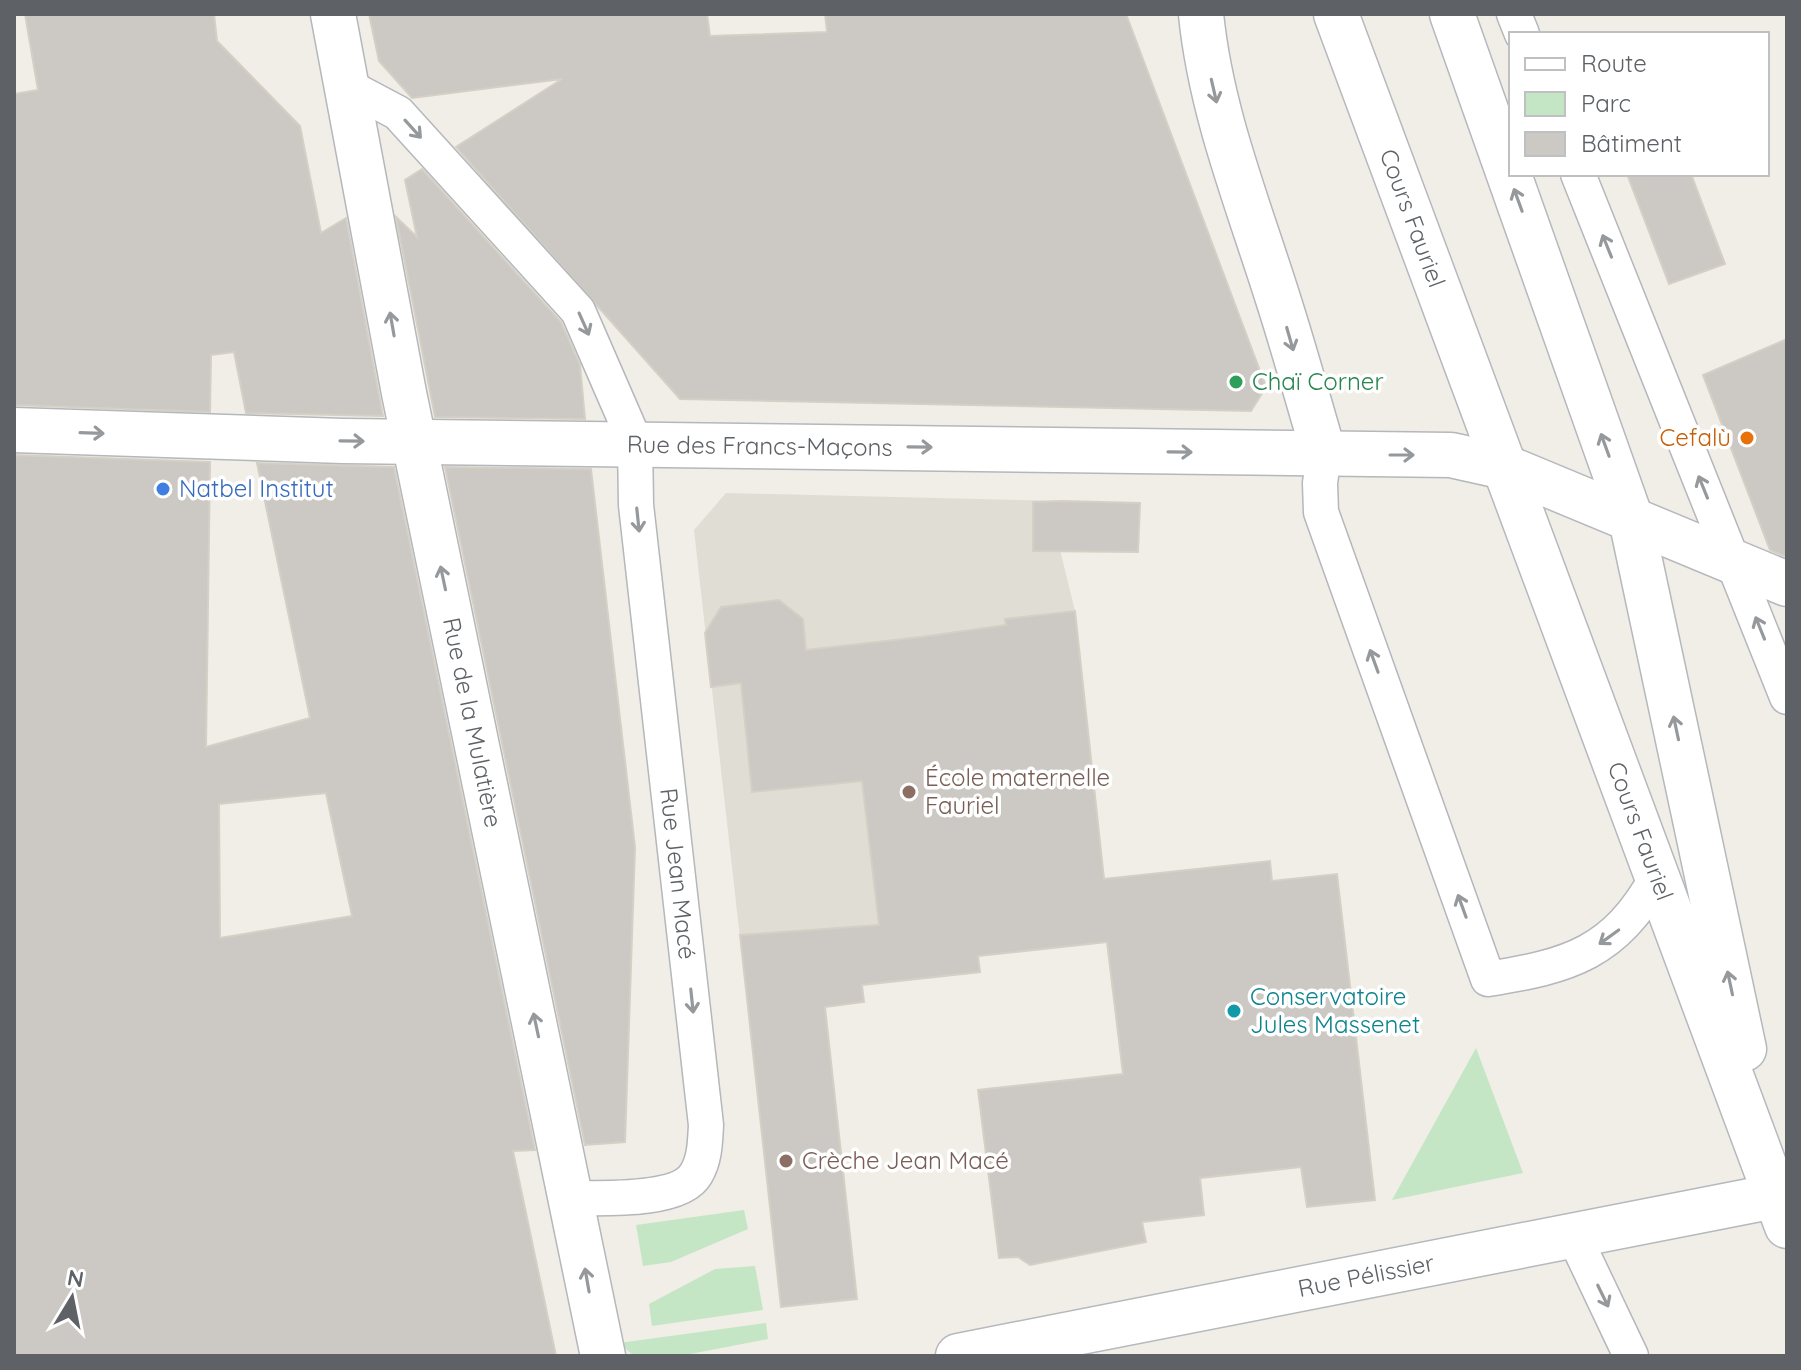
<svg xmlns="http://www.w3.org/2000/svg" width="1801" height="1370" font-family="Quicksand,sans-serif">
	<style>
		.education { fill: #e0ddd5 }
		.green { fill: #c4e6c5 }
		.building { fill: #ccc9c4; stroke: #d5d0c5; stroke-width: 2; fill-rule: evenodd }
		.lines { fill: none; stroke-linecap: round; stroke-linejoin: round }
		.lane-casing { stroke: #b4b7bb; stroke-width: 37 }
		.street-casing { stroke: #b4b7bb; stroke-width: 47 }
		.secondary-casing { stroke: #b5b9bd; stroke-width: 47 }
		.lane { stroke: #fff; stroke-width: 34 }
		.street { stroke: #fff; stroke-width: 44 }
		.secondary { stroke: #fff; stroke-width: 44 }
		.oneway { stroke: #96999c }
		.leisure-dot { fill: #2e9e5b; stroke: #fff; stroke-width: 3 }
		.food-dot { fill: #e8710a; stroke: #fff; stroke-width: 3 }
		.shop-dot { fill: #3f7fe0; stroke: #fff; stroke-width: 3 }
		.education-dot { fill: #8d6e63; stroke: #fff; stroke-width: 3 }
		.culture-dot { fill: #0f9aa8; stroke: #fff; stroke-width: 3 }
		.labels { text-anchor: middle; stroke-width: 7; stroke-linejoin: round; paint-order: stroke }
		.street-label { font-size: 24px; fill: #5e6266; stroke: #fff }
		.leisure-label { font-size: 24px; fill: #27864d; stroke: #fff; text-anchor: start }
		.food-label { font-size: 24px; fill: #c56008; stroke: #fff; text-anchor: end }
		.shop-label { font-size: 24px; fill: #366cbe; stroke: #fff; text-anchor: start }
		.education-label { font-size: 24px; fill: #785e54; stroke: #fff; text-anchor: start }
		.culture-label { font-size: 24px; fill: #0d838f; stroke: #fff; text-anchor: start }
	</style>
	<rect width="100%" height="100%" fill="#f0eee7"/>
	<!-- education -->
	<path class="education" d="M 726,493 L 1062,501 L 1060,550 L 1075,611 L 1106,898 L 879,926 L 740,938 L 694,530 Z"/>
	<!-- green -->
	<path class="green" d="M 1476,1048 L 1523,1173 L 1392,1200 Z
		M 744,1210 L 748,1229 L 671,1262 L 643,1266 L 636,1225 Z
		M 755,1266 L 763,1310 L 652,1326 L 649,1304 L 715,1269 Z
		M 766,1323 L 768,1339 L 680,1356 L 634,1356 L 619,1343 Z"/>
	<!-- building -->
	<path class="building" d="M 25,14 L 214,14 L 217,41 L 300,126 L 321,233 L 346,218 L 383,416 L 246,413 L 234,352 L 211,355 L 210,412 L 14,405 L 14,94 L 38,90 Z
		M 369,14 L 707,14 L 710,36 L 827,32 L 825,14 L 1126,14 L 1266,387 L 1251,411 L 680,399 L 456,147 L 562,79 L 412,98 L 379,61 Z
		M 422,169 L 561,322 L 580,365 L 585,419 L 435,417 L 396,217 L 417,237 L 405,180 Z
		M 1627,174 L 1691,174 L 1725,264 L 1669,284 Z
		M 1787,339 L 1787,557 L 1770,550 L 1703,375 Z
		M 14,455 L 210,462 L 206,747 L 310,718 L 257,463 L 394,467 L 535,1150 L 513,1151 L 556,1356 L 14,1356 ZM 326,793 L 352,916 L 220,938 L 219,804 Z
		M 445,467 L 591,469 L 635,847 L 625,1142 L 585,1145 Z
		M 1062,501 L 1140,503 L 1138,552 L 1033,551 L 1033,502 Z
		M 779,600 L 803,619 L 806,650 L 921,637 L 1006,625 L 1005,619 L 1075,611 L 1104,879 L 1270,861 L 1272,881 L 1337,874 L 1375,1200 L 1307,1207 L 1301,1167 L 1200,1178 L 1204,1215 L 1142,1222 L 1146,1242 L 1030,1265 L 1018,1257 L 999,1258 L 978,1090 L 1123,1074 L 1107,942 L 978,956 L 980,972 L 862,985 L 864,1002 L 825,1007 L 857,1299 L 781,1307 L 740,935 L 879,925 L 862,781 L 752,792 L 741,683 L 711,687 L 705,633 L 721,607 Z"/>
	<g class="lines">
		<!-- lane casing -->
		<g class="lane-casing">
			<g id="lane">
				<path d="M 1514,14 L 1522,34"/>
				<path id="s1" d="M 349,87 L 398,113 L 578,311 L 635,442 L 636,505 L 706,1125 C 705,1142 705,1159 696,1174 C 680,1202 603,1198 573,1198"/>
				<path d="M 1578,174 L 1787,697"/>
				<path d="M 1324,454 L 1320,483 L 1321,512 L 1488,979 C 1570,966 1615,953 1657,877"/>
				<path d="M 1574,1236 L 1631,1356"/>
			</g>
		</g>
		<!-- street casing -->
		<g class="street-casing">
			<g id="street">
				<path id="s2" d="M 333,14 L 404,393 L 603,1356"/>
				<path d="M 1201,14 C 1211,114 1249,206 1279,302 C 1295,352 1309,403 1324,454"/>
				<path id="s3" d="M 14,430 L 343,441 L 1451,455 L 1505,467"/>
			</g>
		</g>
		<!-- secondary casing -->
		<g class="secondary-casing">
			<g id="secondary">
				<path id="s4" d="M 1336,14 L 1787,1226"/>
				<path d="M 1452,14 L 1631,519 L 1744,1049"/>
				<path d="M 1505,467 L 1787,584"/>
				<path id="s5" d="M 958,1356 L 1775,1196"/>
			</g>
		</g>
		<!-- lane -->
		<use href="#lane" class="lane"/>
		<!-- street -->
		<use href="#street" class="street"/>
		<!-- secondary -->
		<use href="#secondary" class="secondary"/>
	</g>
	<!-- one-way arrows -->
	<defs><path id="oneway-shaft" d="M-6 0H5M1.5-3L5.5 0L1.5 3" fill="none" stroke-width="1.6" stroke-linecap="round" stroke-linejoin="round" transform="scale(2)"/></defs>
	<g class="oneway">
		<use href="#oneway-shaft" transform="translate(1214 91) rotate(77)"/>
		<use href="#oneway-shaft" transform="translate(413 129) rotate(48)"/>
		<use href="#oneway-shaft" transform="translate(1518 200) rotate(-110)"/>
		<use href="#oneway-shaft" transform="translate(1607 246) rotate(-112)"/>
		<use href="#oneway-shaft" transform="translate(392 324) rotate(-100)"/>
		<use href="#oneway-shaft" transform="translate(584 324) rotate(66)"/>
		<use href="#oneway-shaft" transform="translate(1290 339) rotate(74)"/>
		<use href="#oneway-shaft" transform="translate(92 433) rotate(2)"/>
		<use href="#oneway-shaft" transform="translate(352 441) rotate(1)"/>
		<use href="#oneway-shaft" transform="translate(1605 445) rotate(-110)"/>
		<use href="#oneway-shaft" transform="translate(920 447) rotate(1)"/>
		<use href="#oneway-shaft" transform="translate(1180 452) rotate(1)"/>
		<use href="#oneway-shaft" transform="translate(1402 455)"/>
		<use href="#oneway-shaft" transform="translate(1703 487) rotate(-112)"/>
		<use href="#oneway-shaft" transform="translate(638 520) rotate(84)"/>
		<use href="#oneway-shaft" transform="translate(443 578) rotate(-102)"/>
		<use href="#oneway-shaft" transform="translate(1760 628) rotate(-112)"/>
		<use href="#oneway-shaft" transform="translate(1374 661) rotate(-110)"/>
		<use href="#oneway-shaft" transform="translate(1676 728) rotate(-102)"/>
		<use href="#oneway-shaft" transform="translate(1462 906) rotate(-110)"/>
		<use href="#oneway-shaft" transform="translate(1609 937) rotate(144)"/>
		<use href="#oneway-shaft" transform="translate(1730 983) rotate(-102)"/>
		<use href="#oneway-shaft" transform="translate(692 1001) rotate(84)"/>
		<use href="#oneway-shaft" transform="translate(536 1025) rotate(-102)"/>
		<use href="#oneway-shaft" transform="translate(587 1280) rotate(-100)"/>
		<use href="#oneway-shaft" transform="translate(1603 1296) rotate(64)"/>
	</g>
	<!-- markers -->
	<circle class="leisure-dot" cx="1236" cy="382" r="8"/>
	<circle class="food-dot" cx="1747" cy="438" r="8"/>
	<circle class="shop-dot" cx="163" cy="489" r="8"/>
	<g class="education-dot">
		<circle cx="909" cy="792" r="8"/>
		<circle cx="786" cy="1161" r="8"/>
	</g>
	<circle class="culture-dot" cx="1234" cy="1011" r="8"/>
	<g class="labels">
		<!-- street labels -->
		<g class="street-label">
			<text dy="8" stroke="none"><textPath href="#s4" startOffset="218">Cours Fauriel</textPath></text>
			<text dy="8" stroke="none"><textPath href="#s3" startOffset="746">Rue des Francs-Maçons</textPath></text>
			<text dy="8" stroke="none"><textPath href="#s2" startOffset="722">Rue de la Mulatière</textPath></text>
			<text dy="8" stroke="none"><textPath href="#s4" startOffset="872">Cours Fauriel</textPath></text>
			<text dy="8" stroke="none"><textPath href="#s1" startOffset="900">Rue Jean Macé</textPath></text>
			<text dy="8" stroke="none"><textPath href="#s5" startOffset="416">Rue Pélissier</textPath></text>
		</g>
		<!-- leisure labels -->
		<g class="leisure-label">
			<text x="1252" y="390">Chaï Corner</text>
		</g>
		<!-- food labels -->
		<g class="food-label">
			<text x="1731" y="446">Cefalù</text>
		</g>
		<!-- shop labels -->
		<g class="shop-label">
			<text x="179" y="497">Natbel Institut</text>
		</g>
		<!-- education labels -->
		<g class="education-label">
			<text x="925" y="786">École maternelle<tspan x="925" dy="28">Fauriel</tspan></text>
			<text x="802" y="1169">Crèche Jean Macé</text>
		</g>
		<!-- culture labels -->
		<g class="culture-label">
			<text x="1250" y="1005">Conservatoire<tspan x="1250" dy="28">Jules Massenet</tspan></text>
		</g>
	</g>
	<!-- border -->
	<rect width="1801" height="1370" fill="none" stroke="#5e6266" stroke-width="32"/>
	<!-- legend -->
	<rect x="1509" y="32" width="260" height="144" fill="#ffffff" stroke="#bfc0c2" stroke-width="2"/>
	<rect x="1525" y="58" width="40" height="12" fill="#ffffff" stroke="#bfc0c2" stroke-width="2"/>
	<text x="1581" y="72" font-size="24" fill="#5e6266">Route</text>
	<rect x="1525" y="92" width="40" height="24" fill="#c4e6c5" stroke="#bfc0c2" stroke-width="2"/>
	<text x="1581" y="112" font-size="24" fill="#5e6266">Parc</text>
	<rect x="1525" y="132" width="40" height="24" fill="#ccc9c4" stroke="#bfc0c2" stroke-width="2"/>
	<text x="1581" y="152" font-size="24" fill="#5e6266">Bâtiment</text>
	<!-- north arrow -->
	<g transform="translate(72 1298) rotate(10)" stroke="#ffffff" stroke-width="6" paint-order="stroke">
	<path d="M0-6L14 30L0 20L-14 30Z" fill="#5e6266"/>
	<text y="-12" font-size="22" font-weight="bold" text-anchor="middle" fill="#5e6266">N</text>
	</g>
</svg>
